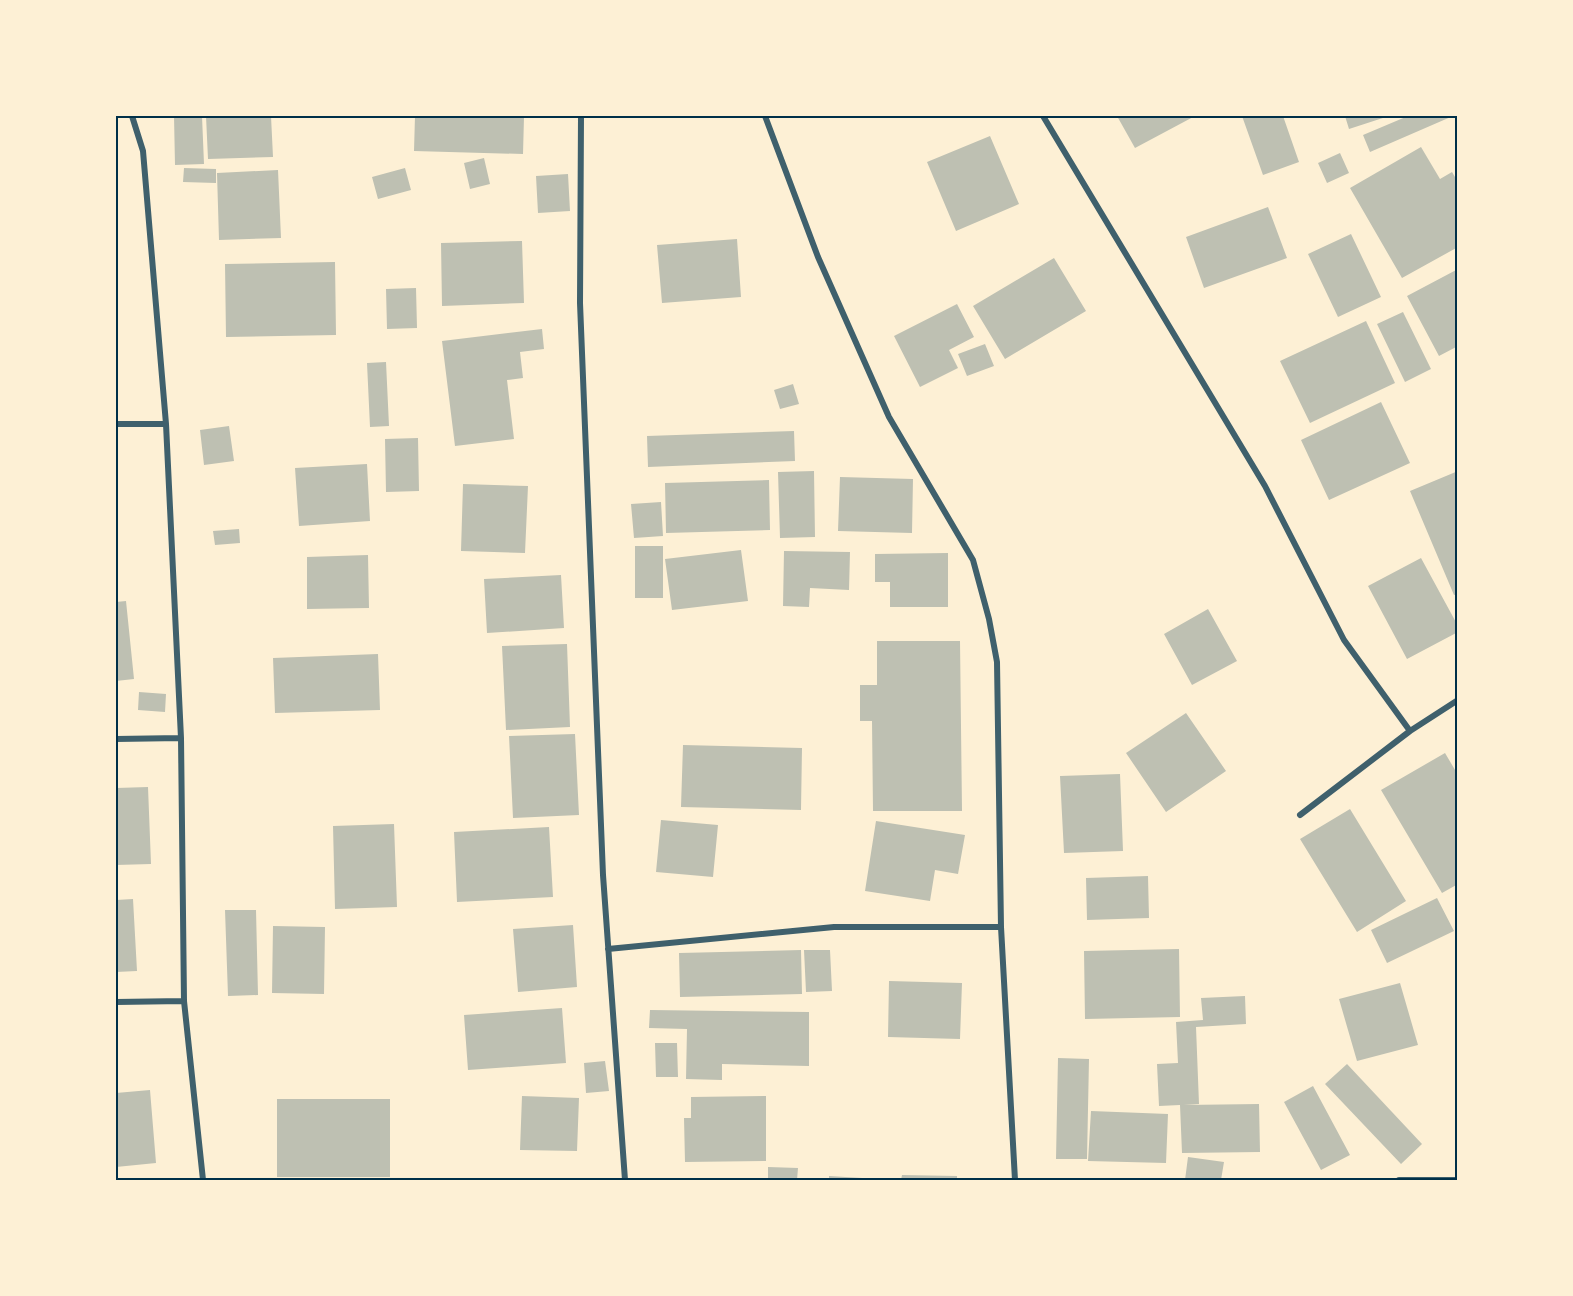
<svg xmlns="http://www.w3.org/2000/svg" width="1573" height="1296" font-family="Georgia,serif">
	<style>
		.building { fill: #bec0b2 }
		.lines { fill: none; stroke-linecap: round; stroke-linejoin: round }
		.minor { stroke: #3f606c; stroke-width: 6 }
		.neatline { fill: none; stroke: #003049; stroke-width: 2 }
	</style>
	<rect width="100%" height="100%" fill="#fdf0d5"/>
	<!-- building -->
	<path class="building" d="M 174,116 L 202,116 L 204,164 L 175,165 Z
		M 206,116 L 271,116 L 273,157 L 208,159 Z
		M 415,116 L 524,117 L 523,154 L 414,151 Z
		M 1117,116 L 1195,116 L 1135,148 Z
		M 1242,116 L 1283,116 L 1299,162 L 1263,175 Z
		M 1345,116 L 1389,116 L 1349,129 Z
		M 1408,116 L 1453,116 L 1370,152 L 1363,135 Z
		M 990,136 L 1019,204 L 956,231 L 927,162 Z
		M 1421,147 L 1440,179 L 1452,172 L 1458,182 L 1458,247 L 1402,278 L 1350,188 Z
		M 1340,153 L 1349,173 L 1327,183 L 1318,163 Z
		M 484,158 L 490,184 L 470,189 L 464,163 Z
		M 184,168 L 216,169 L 216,183 L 183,182 Z
		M 405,168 L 411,190 L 378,199 L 372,177 Z
		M 278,170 L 281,238 L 219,240 L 217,173 Z
		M 568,174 L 570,211 L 538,213 L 536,176 Z
		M 1268,207 L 1287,258 L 1204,288 L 1186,237 Z
		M 1351,234 L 1381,297 L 1338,317 L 1308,254 Z
		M 737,239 L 741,297 L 662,303 L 657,245 Z
		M 522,241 L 524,303 L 442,306 L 441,243 Z
		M 1054,258 L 1086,311 L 1005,359 L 973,306 Z
		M 335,262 L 336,335 L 226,337 L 225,264 Z
		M 1458,269 L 1458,346 L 1439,356 L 1407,296 Z
		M 416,288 L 417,328 L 387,329 L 386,289 Z
		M 957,304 L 974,337 L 949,350 L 958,368 L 920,387 L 894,336 Z
		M 1403,312 L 1431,369 L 1405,382 L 1377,324 Z
		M 1366,321 L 1395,383 L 1310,423 L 1280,361 Z
		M 542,329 L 544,349 L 520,352 L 523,378 L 507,380 L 514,439 L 455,446 L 442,341 Z
		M 985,344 L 994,366 L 967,376 L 958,354 Z
		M 386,362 L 389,426 L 370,427 L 367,363 Z
		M 793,384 L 799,404 L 780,409 L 774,390 Z
		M 1381,402 L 1410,463 L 1329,500 L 1301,440 Z
		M 229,426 L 234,461 L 204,465 L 200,430 Z
		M 794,431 L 795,461 L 648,467 L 647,436 Z
		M 418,438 L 419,491 L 386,492 L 385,439 Z
		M 367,464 L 370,521 L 299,526 L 295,468 Z
		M 814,471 L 815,537 L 780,538 L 778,472 Z
		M 1458,471 L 1458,594 L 1454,595 L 1410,491 Z
		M 840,477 L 913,479 L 912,533 L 838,531 Z
		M 769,480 L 770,530 L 666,533 L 665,483 Z
		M 463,484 L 528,486 L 525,553 L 461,551 Z
		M 661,502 L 663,536 L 634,538 L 631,504 Z
		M 239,529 L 240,543 L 215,545 L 213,531 Z
		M 635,546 L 663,546 L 663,598 L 635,598 Z
		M 741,550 L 748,601 L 672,610 L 665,559 Z
		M 784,551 L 850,552 L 849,590 L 810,588 L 809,607 L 783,606 Z
		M 948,553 L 948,607 L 890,607 L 890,582 L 875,582 L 875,554 Z
		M 368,555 L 369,608 L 307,609 L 307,557 Z
		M 1421,558 L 1458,626 L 1458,632 L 1407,659 L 1368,586 Z
		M 561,575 L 564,628 L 487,633 L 484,579 Z
		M 126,601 L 134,679 L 116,681 L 116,602 Z
		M 1208,609 L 1237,661 L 1192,685 L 1164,634 Z
		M 877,641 L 960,641 L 962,811 L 873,811 L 872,721 L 860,721 L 860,685 L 877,685 Z
		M 567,644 L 570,727 L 506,730 L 502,646 Z
		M 378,654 L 380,710 L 275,713 L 273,658 Z
		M 139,692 L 166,694 L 165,712 L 138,710 Z
		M 1186,713 L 1226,771 L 1166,812 L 1126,753 Z
		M 575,734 L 579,815 L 513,818 L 509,736 Z
		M 683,745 L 802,748 L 801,810 L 681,807 Z
		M 1445,753 L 1458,775 L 1458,884 L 1442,893 L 1381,790 Z
		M 1120,774 L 1123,851 L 1064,853 L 1060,776 Z
		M 148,787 L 151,864 L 116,865 L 116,788 Z
		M 1350,809 L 1406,901 L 1357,932 L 1300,839 Z
		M 661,820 L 718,825 L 713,877 L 656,872 Z
		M 876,821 L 965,835 L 958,874 L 935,870 L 930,901 L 865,891 Z
		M 394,824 L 397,907 L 335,909 L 333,826 Z
		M 549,827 L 553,897 L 457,902 L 454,832 Z
		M 1148,876 L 1149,918 L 1087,920 L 1086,878 Z
		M 1437,898 L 1454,931 L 1387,963 L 1371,930 Z
		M 133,899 L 137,971 L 116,972 L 116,900 Z
		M 225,910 L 256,910 L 258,995 L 228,996 Z
		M 573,925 L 577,987 L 518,992 L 513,929 Z
		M 273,926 L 325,927 L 324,994 L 272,993 Z
		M 1179,949 L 1180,1017 L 1085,1019 L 1084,951 Z
		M 801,950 L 802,994 L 680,997 L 679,953 Z
		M 804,950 L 830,950 L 832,991 L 806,992 Z
		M 889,981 L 962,983 L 960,1039 L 888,1037 Z
		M 1400,983 L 1418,1045 L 1357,1061 L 1339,999 Z
		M 1245,996 L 1246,1024 L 1196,1027 L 1199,1104 L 1184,1105 L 1259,1104 L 1260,1152 L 1182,1153 L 1180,1105 L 1159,1106 L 1157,1064 L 1178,1063 L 1176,1022 L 1203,1020 L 1201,998 Z
		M 562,1008 L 566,1063 L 468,1070 L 464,1015 Z
		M 650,1010 L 809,1012 L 809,1066 L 722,1064 L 722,1080 L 686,1079 L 687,1029 L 649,1028 Z
		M 655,1043 L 677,1043 L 678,1077 L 656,1077 Z
		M 1058,1058 L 1089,1059 L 1087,1159 L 1056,1159 Z
		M 605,1061 L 609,1091 L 586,1093 L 584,1063 Z
		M 1347,1064 L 1422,1144 L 1401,1164 L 1325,1084 Z
		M 1313,1086 L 1350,1155 L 1321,1170 L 1284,1102 Z
		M 150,1090 L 156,1163 L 116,1167 L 116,1093 Z
		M 522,1096 L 579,1098 L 577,1151 L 520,1150 Z
		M 766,1096 L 766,1161 L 685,1162 L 684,1118 L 691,1118 L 691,1097 Z
		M 277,1099 L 390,1099 L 390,1177 L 277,1177 Z
		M 1091,1111 L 1168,1114 L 1166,1163 L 1088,1161 Z
		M 1188,1157 L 1224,1162 L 1221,1180 L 1185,1180 Z
		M 768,1167 L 798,1168 L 797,1180 L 768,1180 Z
		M 902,1175 L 957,1176 L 957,1180 L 901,1180 Z
		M 829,1176 L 879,1179 L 879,1180 L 829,1180 Z"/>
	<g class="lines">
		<!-- minor -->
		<path class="minor" d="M 132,116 L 143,151 L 166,424 L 181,738 L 184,1001 L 203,1180
			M 581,116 L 580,303 L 603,875 L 625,1180
			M 765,116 L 818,257 L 889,417 L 973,560 L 989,619 L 997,662 L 1001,927 L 1015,1180
			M 1043,116 L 1265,486 L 1344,640 L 1410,731 L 1300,815
			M 116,424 L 166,424
			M 1410,731 L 1458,700
			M 116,739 L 181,738
			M 608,949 L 834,927 L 1001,927
			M 116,1002 L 184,1001
			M 1399,1180 L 1458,1180"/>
	</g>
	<!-- border -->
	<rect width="1573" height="1296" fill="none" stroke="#fdf0d5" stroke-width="234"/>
	<rect x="117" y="117" width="1339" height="1062" class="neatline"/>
</svg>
